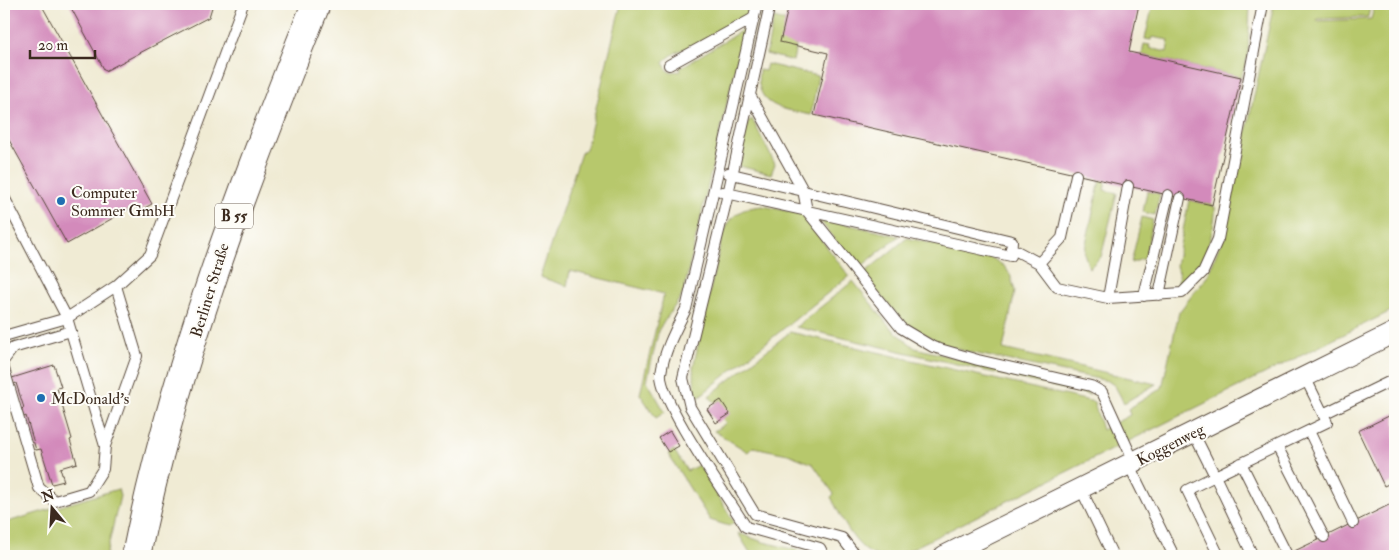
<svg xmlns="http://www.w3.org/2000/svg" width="1399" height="560" font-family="'IM FELL Double Pica',serif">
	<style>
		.green { fill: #b7c86c; stroke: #797945 }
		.building { fill: #d38abb }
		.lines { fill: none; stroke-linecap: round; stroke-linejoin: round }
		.service-casing { stroke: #564739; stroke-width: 12 }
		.minor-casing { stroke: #564739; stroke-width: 22 }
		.primary-casing { stroke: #564739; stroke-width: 30 }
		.service { stroke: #fff; stroke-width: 10 }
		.minor { stroke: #fff; stroke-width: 20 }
		.primary { stroke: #fff; stroke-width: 28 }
		.poi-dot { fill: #1f6fb2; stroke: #fdfcf7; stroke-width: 2 }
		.labels { text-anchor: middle; stroke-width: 4; stroke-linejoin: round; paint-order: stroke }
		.shield { fill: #fdfcf7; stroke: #75695f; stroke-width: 1 }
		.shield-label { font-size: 15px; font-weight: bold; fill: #3b2a1e }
		.poi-label { font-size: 16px; fill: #3b2a1e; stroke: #fdfcf7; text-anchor: start }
		.street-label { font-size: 16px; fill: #3b2a1e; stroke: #fdfcf7 }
	</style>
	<rect width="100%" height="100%" fill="#fdfcf7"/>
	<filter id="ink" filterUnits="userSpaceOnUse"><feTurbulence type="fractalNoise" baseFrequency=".02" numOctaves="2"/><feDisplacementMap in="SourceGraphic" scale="10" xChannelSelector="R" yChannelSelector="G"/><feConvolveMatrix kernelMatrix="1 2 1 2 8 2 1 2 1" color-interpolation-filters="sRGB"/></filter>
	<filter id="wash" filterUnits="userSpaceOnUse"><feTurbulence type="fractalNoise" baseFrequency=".0096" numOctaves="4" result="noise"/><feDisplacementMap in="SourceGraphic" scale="20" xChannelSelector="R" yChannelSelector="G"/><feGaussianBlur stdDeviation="1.12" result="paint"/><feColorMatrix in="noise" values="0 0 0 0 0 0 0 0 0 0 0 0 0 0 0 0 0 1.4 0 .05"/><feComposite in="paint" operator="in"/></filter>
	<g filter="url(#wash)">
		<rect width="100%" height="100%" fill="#f0ebd4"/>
		<!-- green -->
		<path class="green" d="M 621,4 L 750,4 L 747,15 L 691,48 C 681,48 670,55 663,63 L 669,72 L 681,71 L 680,68 L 744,29 L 683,294 L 659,329 L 647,381 L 665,412 L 656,418 L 640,394 L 664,294 L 570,271 L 567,286 L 540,277 L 581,153 L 586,149 Z
			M 1153,4 L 1250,4 L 1248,56 L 1241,77 L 1142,55 L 1144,44 L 1150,45 L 1149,48 L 1167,52 L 1169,40 L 1152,37 L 1151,40 L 1145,39 Z
			M 1274,4 L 1371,4 L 1368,17 L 1318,19 L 1317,21 L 1371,19 L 1375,4 L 1395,4 L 1395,309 L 897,556 C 890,556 883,557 877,556 C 854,549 841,516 831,497 L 834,494 L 813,464 L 788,454 L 753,447 L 748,452 L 714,431 L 726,423 L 723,419 L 721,400 L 715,403 L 709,396 L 790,332 L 1094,402 L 1102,430 L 1130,415 L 1128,409 L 1162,388 L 1179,312 L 1208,275 L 1224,234 Z
			M 774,18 L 785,21 L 796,46 L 793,61 L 766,54 Z
			M 767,64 L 818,76 L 811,115 C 783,109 754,107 759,70 L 765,71 Z
			M 752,119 L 775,164 L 771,174 L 739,166 L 748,122 Z
			M 1100,180 L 1106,181 L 1104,190 L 1117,193 L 1101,257 L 1089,268 L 1084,253 Z
			M 1147,191 L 1160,194 L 1155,215 L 1143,212 Z
			M 1189,200 L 1212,205 L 1215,207 C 1217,225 1199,288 1178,287 L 1179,273 L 1176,266 Z
			M 763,206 L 802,214 L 849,276 L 696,399 L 693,368 L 721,241 C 729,217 737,208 763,206 Z
			M 1142,217 L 1153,220 L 1145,258 L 1131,263 Z
			M 818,218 L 899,236 L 858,269 Z
			M 907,238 L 989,256 L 1004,266 L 1010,274 L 1015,291 L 1003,349 L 1156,384 L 1124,403 L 1115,386 L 1108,381 L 968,352 L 943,344 L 906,324 L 862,275 Z
			M 853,281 L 890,327 L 915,348 L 1083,389 L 1090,395 L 796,327 Z
			M 674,450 L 687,471 L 699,465 L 734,522 L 729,526 L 710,520 L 668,454 Z
			M 118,489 L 120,496 L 106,556 L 4,556 L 4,523 Z
			M 738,533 L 763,542 L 805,552 L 813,556 L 752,556 Z"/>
		<g id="blocks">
			<!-- building -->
			<path class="building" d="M 4,4 L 41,4 L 152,204 L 139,211 L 136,205 L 67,244 L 4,131 Z
				M 69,4 L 213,4 L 209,17 L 105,71 Z
				M 789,4 L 1139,4 L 1129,52 L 1241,77 L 1212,205 L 814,115 L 828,53 L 780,42 Z
				M 54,365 L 61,387 L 57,388 L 72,439 L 70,440 L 77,463 L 60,468 L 64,481 L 52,484 L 41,449 L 36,450 L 26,416 L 24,417 L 21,409 L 24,408 L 16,383 L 14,384 L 12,378 Z
				M 721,400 L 730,414 L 716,423 L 707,409 Z
				M 1395,413 L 1395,481 L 1384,486 L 1358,431 Z
				M 670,431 L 679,446 L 668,452 L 659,438 Z
				M 1395,502 L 1395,556 L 1284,556 L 1324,537 Z"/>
		</g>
	</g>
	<g filter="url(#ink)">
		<use href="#blocks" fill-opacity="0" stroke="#564739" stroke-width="1"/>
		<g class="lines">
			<!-- service casing -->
			<g class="service-casing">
				<path id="service" d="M 757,4 L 686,309 C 676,329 664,351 661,373 C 658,400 729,499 746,527 L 820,548 L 824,556
					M 770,4 L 728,194 L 683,378 L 690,407 L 755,514 L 842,538 L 856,556
					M 669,65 L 754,18
					M 750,95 L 803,190 L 807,211 L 901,328 L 933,347 L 978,360 L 1091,386 L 1102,392 L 1134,462
					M 722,192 L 1011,256 L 1012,241 L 728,173
					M 4,197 L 67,318 L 4,336
					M 1011,248 L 1039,263 L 1057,287 L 1108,298 L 1182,293 L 1203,272 L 1218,239 L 1263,4
					M 1039,263 L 1062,238 L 1076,175
					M 1159,295 L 1180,198
					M 1144,296 L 1168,195
					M 1108,298 L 1128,186
					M 4,360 L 13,348 L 71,331
					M 4,369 L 39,488 L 55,501 L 89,491 L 103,469 L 105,446 L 67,318 L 116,286 L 150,255 L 243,4
					M 1323,414 L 1395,379
					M 1309,431 L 1353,523
					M 1193,432 L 1215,476 L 1327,422 L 1305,377
					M 105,446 L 137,356 L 116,286
					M 1277,446 L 1324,537
					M 1241,463 L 1287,555
					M 1129,465 L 1174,556
					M 1081,489 L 1113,556
					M 1219,556 L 1187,490 L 1215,476 L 1253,556"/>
			</g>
			<!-- minor casing -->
			<g class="minor-casing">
				<path id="minor" d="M 944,556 L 1395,332"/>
			</g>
			<!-- primary casing -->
			<g class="primary-casing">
				<path id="primary" d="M 136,556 C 174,366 244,183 316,4"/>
			</g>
			<!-- service -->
			<use href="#service" class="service"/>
			<!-- minor -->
			<use href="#minor" class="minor"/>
			<!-- primary -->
			<use href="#primary" class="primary"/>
		</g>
	</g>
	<!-- markers -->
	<g class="poi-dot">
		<circle cx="61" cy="201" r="5"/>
		<circle cx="41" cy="398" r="5"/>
	</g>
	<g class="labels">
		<!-- shield labels -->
		<rect class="shield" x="215" y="203.5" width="38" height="25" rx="4"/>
		<g class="shield-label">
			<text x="234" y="221">B 55</text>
		</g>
		<!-- poi labels -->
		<g class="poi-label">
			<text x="71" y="198">Computer<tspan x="71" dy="18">Sommer GmbH</tspan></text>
			<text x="51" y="404">McDonald's</text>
		</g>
		<!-- street labels -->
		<g class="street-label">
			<text transform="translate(209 290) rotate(-73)" y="6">Berliner Straße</text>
			<text transform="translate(1170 444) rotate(-27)" y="6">Koggenweg</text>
		</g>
	</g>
	<!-- margin -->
	<rect width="1399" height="560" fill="none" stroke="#fdfcf7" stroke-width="20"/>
	<!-- north arrow -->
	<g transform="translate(52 508) rotate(342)" stroke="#fdfcf7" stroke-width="4" paint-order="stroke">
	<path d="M0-4L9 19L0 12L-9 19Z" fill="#3b2a1e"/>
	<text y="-8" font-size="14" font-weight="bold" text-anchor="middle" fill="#3b2a1e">N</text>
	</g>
	<!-- scale -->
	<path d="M30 50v8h65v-8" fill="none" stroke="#3b2a1e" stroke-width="2.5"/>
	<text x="38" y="50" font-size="15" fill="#3b2a1e" stroke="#fdfcf7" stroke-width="4" paint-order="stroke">20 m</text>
</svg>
